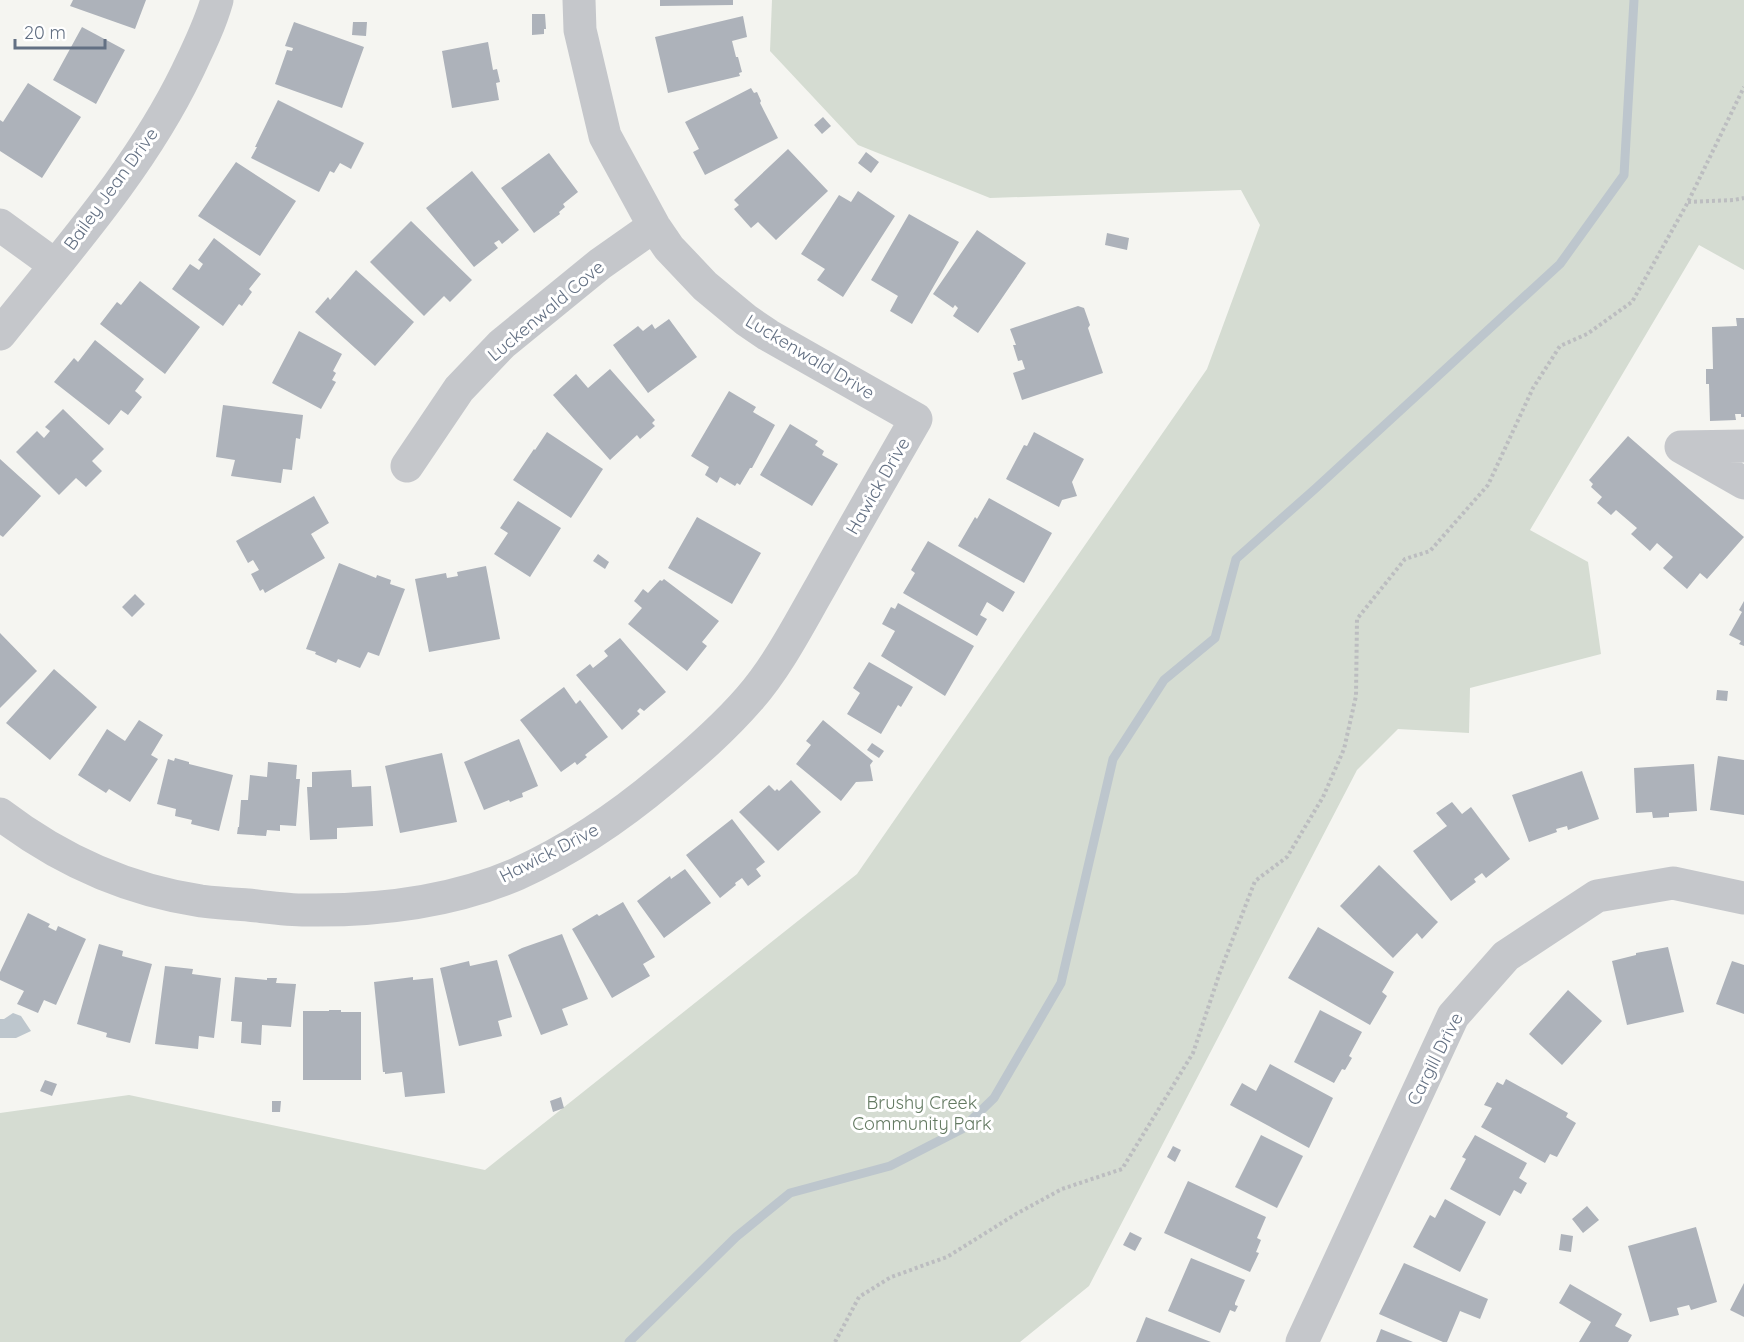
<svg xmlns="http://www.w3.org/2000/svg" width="1744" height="1342" font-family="Quicksand,sans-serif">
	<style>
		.green { fill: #d5dcd2 }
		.water { fill: #bdc6cd }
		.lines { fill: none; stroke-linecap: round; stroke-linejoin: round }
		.stream { stroke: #bdc6cd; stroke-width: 9 }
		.building { fill: #adb2ba }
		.path { stroke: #bcbdc0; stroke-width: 4; stroke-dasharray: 3 3; stroke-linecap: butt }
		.minor { stroke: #c5c7cb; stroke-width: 33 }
		.labels { text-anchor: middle; stroke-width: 6; stroke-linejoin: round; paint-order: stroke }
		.street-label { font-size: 18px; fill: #637083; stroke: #fff }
		.park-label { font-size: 18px; fill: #647a62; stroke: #fff }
	</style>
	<rect width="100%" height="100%" fill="#f5f5f1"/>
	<!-- green -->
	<path class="green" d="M 772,0 L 1744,0 L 1744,270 L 1699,245 L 1530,530 L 1588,562 L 1601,654 L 1470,688 L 1469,733 L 1398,729 L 1357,770 L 1089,1286 L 1020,1342 L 0,1342 L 0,1113 L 129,1095 L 485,1170 L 857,874 L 1207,369 L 1260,225 L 1241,190 L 990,198 L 858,145 L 770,51 Z"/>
	<!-- water -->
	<path class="water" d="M 13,1013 L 21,1016 L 31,1031 L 16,1038 L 0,1038 L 0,1019 L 4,1019 Z"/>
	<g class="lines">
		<!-- stream -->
		<path class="stream" d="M 629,1342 L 736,1237 L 790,1193 L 890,1166 L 962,1129 L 994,1098 L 1061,983 L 1113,759 L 1164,680 L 1215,638 L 1236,559 L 1316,488 L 1560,264 L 1624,175 L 1634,0"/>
	</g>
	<!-- building -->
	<path class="building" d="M 73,0 L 146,0 L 135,29 L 70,6 Z
		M 660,0 L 733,0 L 733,5 L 660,6 Z
		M 532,14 L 545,14 L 546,29 L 544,29 L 544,34 L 532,35 Z
		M 743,16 L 747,37 L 732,41 L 736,57 L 738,57 L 742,72 L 739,73 L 740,76 L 668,93 L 655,37 Z
		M 294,22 L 364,47 L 342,108 L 275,84 L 287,50 L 292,51 L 293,48 L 285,46 Z
		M 353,22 L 367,22 L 366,36 L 352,35 Z
		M 82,27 L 125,50 L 96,104 L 53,80 Z
		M 488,42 L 493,70 L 497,69 L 500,82 L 496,83 L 499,100 L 452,108 L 442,51 Z
		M 28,83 L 81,117 L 42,178 L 0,151 L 0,120 L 3,122 Z
		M 751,88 L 754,93 L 757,92 L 761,101 L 760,103 L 778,138 L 705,175 L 693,152 L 699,149 L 685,122 Z
		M 278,100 L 364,143 L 351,169 L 340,163 L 334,173 L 330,171 L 319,192 L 251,158 L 257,147 L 255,147 Z
		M 823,117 L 831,126 L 822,134 L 814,125 Z
		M 788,149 L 828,191 L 776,240 L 758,222 L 751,228 L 734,209 L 739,205 L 734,200 Z
		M 866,152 L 879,162 L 871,173 L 858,163 Z
		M 549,153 L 578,192 L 563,204 L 565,207 L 559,212 L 560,214 L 534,233 L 501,188 Z
		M 236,162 L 296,201 L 260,256 L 198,216 Z
		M 472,171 L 519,230 L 502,244 L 499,240 L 494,243 L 498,248 L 474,267 L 426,208 Z
		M 858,191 L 895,216 L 843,297 L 817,280 L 825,269 L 801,254 L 839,195 L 851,202 Z
		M 909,214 L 959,242 L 912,324 L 890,311 L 898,296 L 871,280 Z
		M 411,221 L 472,280 L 450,302 L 444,296 L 424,316 L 370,262 Z
		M 977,230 L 1026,263 L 978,333 L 953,316 L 958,308 L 955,305 L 953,308 L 933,294 Z
		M 1107,233 L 1129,238 L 1127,250 L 1105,245 Z
		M 214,238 L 261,274 L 249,289 L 252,292 L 242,306 L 239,304 L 223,326 L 172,289 L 190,264 L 199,270 L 203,264 L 198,260 Z
		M 356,270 L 414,322 L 375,366 L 315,312 L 328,297 L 330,300 Z
		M 140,281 L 200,327 L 165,374 L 100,324 L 117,302 L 121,305 Z
		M 1078,306 L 1084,308 L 1090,325 L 1088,328 L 1103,373 L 1022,400 L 1013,373 L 1025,369 L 1022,360 L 1018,361 L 1013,345 L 1016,345 L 1010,329 Z
		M 1736,318 L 1744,318 L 1744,417 L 1741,417 L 1741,414 L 1735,414 L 1736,420 L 1710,421 L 1709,384 L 1706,384 L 1706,369 L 1713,369 L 1712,327 L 1737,326 Z
		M 669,319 L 697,357 L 648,393 L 613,345 L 638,326 L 643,331 L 652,324 L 655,329 Z
		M 299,331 L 342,354 L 333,371 L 336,373 L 332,380 L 336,382 L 321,409 L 272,383 Z
		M 95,340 L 144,379 L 135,391 L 142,397 L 128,415 L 121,410 L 109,425 L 54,382 L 74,358 L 78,362 Z
		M 610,369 L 655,420 L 652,423 L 655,426 L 640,439 L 637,435 L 610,460 L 553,395 L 576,374 L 588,388 Z
		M 729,391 L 756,407 L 753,412 L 775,425 L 752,468 L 750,468 L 740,485 L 737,483 L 735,486 L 720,477 L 717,483 L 705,475 L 709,467 L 691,456 Z
		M 223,405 L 303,415 L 300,439 L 296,438 L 292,470 L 283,469 L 281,483 L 231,476 L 235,460 L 216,457 Z
		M 63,409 L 104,449 L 92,461 L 102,471 L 86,487 L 76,478 L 59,495 L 16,452 L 37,431 L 44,438 L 50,431 L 45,427 Z
		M 790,424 L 818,441 L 815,445 L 824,451 L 822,455 L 838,464 L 812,506 L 760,475 Z
		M 547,432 L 603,469 L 571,518 L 513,480 L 534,449 L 535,450 Z
		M 1034,432 L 1084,459 L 1072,482 L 1077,496 L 1062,500 L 1059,507 L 1006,479 L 1024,445 L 1027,446 Z
		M 1628,436 L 1744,537 L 1707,579 L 1700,573 L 1687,589 L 1663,568 L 1673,557 L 1657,543 L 1650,551 L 1631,534 L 1637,528 L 1616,510 L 1611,515 L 1597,503 L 1602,497 L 1591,487 L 1593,484 L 1589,480 Z
		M 0,459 L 41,496 L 3,537 L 0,535 Z
		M 314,496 L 329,523 L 311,534 L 325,558 L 265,593 L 263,589 L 260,591 L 251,574 L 259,570 L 253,560 L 248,563 L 236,541 Z
		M 989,498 L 1052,533 L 1024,583 L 958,546 L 975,517 L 977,519 Z
		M 518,501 L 561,528 L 530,577 L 494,554 L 508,533 L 500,528 Z
		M 697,517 L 761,553 L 732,604 L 668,568 Z
		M 928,541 L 1015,592 L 1003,612 L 987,602 L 980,615 L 987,619 L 977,636 L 903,593 L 915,573 L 911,570 Z
		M 598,554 L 609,562 L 605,569 L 593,561 Z
		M 339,563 L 376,578 L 377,575 L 391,580 L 390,584 L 405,589 L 379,656 L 368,652 L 360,668 L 338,659 L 336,663 L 315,654 L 316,652 L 306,649 Z
		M 486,566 L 500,639 L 429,652 L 415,579 L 446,573 L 447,578 L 458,576 L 457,572 Z
		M 664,579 L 719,621 L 702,642 L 707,646 L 687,671 L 628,624 L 642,608 L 634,601 L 643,589 L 648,593 L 660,580 L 662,581 Z
		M 135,594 L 145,604 L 132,617 L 122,607 Z
		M 1744,601 L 1744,646 L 1739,644 L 1741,641 L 1729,635 L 1742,612 L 1739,610 Z
		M 898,603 L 974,646 L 945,696 L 881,656 L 895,631 L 882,624 L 891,607 L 895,609 Z
		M 0,633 L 37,671 L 0,708 Z
		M 620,638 L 666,692 L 644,711 L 640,708 L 637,711 L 640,714 L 622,730 L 576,675 L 590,664 L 593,668 L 608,656 L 604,651 Z
		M 869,662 L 913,687 L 901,707 L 898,705 L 881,734 L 847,714 L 860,693 L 853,688 Z
		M 54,669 L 97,707 L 50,760 L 6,723 Z
		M 564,687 L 576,704 L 580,700 L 608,737 L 585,755 L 587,757 L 577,765 L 575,762 L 561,772 L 520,720 Z
		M 1717,690 L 1728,691 L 1727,701 L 1716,700 Z
		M 139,720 L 163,735 L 151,755 L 158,759 L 130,802 L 109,789 L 106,793 L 78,775 L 107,729 L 125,741 Z
		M 823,720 L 873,761 L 870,765 L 873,781 L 856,782 L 841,801 L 796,764 L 811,745 L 806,741 Z
		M 519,739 L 538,786 L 522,793 L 523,797 L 517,799 L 510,802 L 509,800 L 484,810 L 464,762 Z
		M 872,743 L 884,751 L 879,758 L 867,750 Z
		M 442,753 L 457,822 L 400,833 L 385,766 Z
		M 1718,756 L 1744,760 L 1744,815 L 1710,810 Z
		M 175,758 L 189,762 L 189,764 L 233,775 L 219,831 L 191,824 L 192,820 L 175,816 L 176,809 L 157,804 L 168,759 L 174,761 Z
		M 268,762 L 297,765 L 296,779 L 300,779 L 296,826 L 280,825 L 280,831 L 267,830 L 266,836 L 237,834 L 238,827 L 239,827 L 241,800 L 248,800 L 250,775 L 267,777 Z
		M 1694,764 L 1697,811 L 1669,813 L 1669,817 L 1653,818 L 1652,812 L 1636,813 L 1634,768 Z
		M 351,770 L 352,787 L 371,786 L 373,826 L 337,828 L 337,839 L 310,840 L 307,787 L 312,787 L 312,772 Z
		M 1582,771 L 1599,819 L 1568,830 L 1567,826 L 1556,829 L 1557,832 L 1529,842 L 1512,795 Z
		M 791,780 L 821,812 L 778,851 L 739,812 L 769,785 L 775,791 L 777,789 L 779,791 Z
		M 1452,802 L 1462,814 L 1471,807 L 1510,859 L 1486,878 L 1482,873 L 1474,879 L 1476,882 L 1451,901 L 1413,851 L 1447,826 L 1436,813 Z
		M 732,819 L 765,862 L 756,869 L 761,876 L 748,886 L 742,878 L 735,883 L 736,885 L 720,898 L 686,855 Z
		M 1379,865 L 1438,922 L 1422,939 L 1417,933 L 1393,958 L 1340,906 Z
		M 685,869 L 711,903 L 664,938 L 637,901 L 670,876 L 671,879 Z
		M 623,902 L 655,957 L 643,964 L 650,976 L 612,998 L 572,929 L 597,914 L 599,916 Z
		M 28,913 L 50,924 L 48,927 L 56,931 L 58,926 L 86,939 L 56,1005 L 44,1000 L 38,1013 L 17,1004 L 24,991 L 0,980 L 0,972 Z
		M 1318,927 L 1394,972 L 1382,992 L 1387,996 L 1370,1025 L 1288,978 Z
		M 562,934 L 588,999 L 562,1009 L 568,1025 L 541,1035 L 508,955 L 522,948 Z
		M 99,944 L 123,951 L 122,956 L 152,964 L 130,1043 L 106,1037 L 107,1033 L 77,1024 Z
		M 1668,947 L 1684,1012 L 1627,1025 L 1612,961 L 1636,955 L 1636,953 Z
		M 497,960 L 512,1017 L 498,1021 L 502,1036 L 459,1046 L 440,968 L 469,961 L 470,966 Z
		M 1732,961 L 1744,965 L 1744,1014 L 1716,1004 Z
		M 165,966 L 193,969 L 192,974 L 221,978 L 214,1038 L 199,1036 L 198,1049 L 155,1044 Z
		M 235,977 L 267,980 L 267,978 L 277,978 L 276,983 L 296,984 L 291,1027 L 262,1025 L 261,1045 L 241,1043 L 242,1022 L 231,1021 Z
		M 413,977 L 413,980 L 433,978 L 445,1093 L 405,1097 L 402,1072 L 385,1074 L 385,1072 L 383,1072 L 374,982 Z
		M 1568,990 L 1602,1021 L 1562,1065 L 1529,1034 Z
		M 329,1010 L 341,1010 L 341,1012 L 361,1012 L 361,1080 L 303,1080 L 303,1011 L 329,1011 Z
		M 1320,1010 L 1362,1032 L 1349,1056 L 1352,1058 L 1345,1070 L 1342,1069 L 1334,1083 L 1294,1062 Z
		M 1270,1064 L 1333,1098 L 1309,1148 L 1230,1105 L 1242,1083 L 1256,1091 Z
		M 1506,1079 L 1568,1113 L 1566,1117 L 1576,1123 L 1557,1157 L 1550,1154 L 1545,1163 L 1481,1127 L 1492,1108 L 1484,1105 L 1497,1082 L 1503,1085 Z
		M 45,1080 L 57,1084 L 52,1096 L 40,1091 Z
		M 561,1097 L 564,1108 L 553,1112 L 550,1101 Z
		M 272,1101 L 281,1101 L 280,1112 L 272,1112 Z
		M 1261,1135 L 1303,1156 L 1277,1208 L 1235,1187 Z
		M 1475,1135 L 1527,1163 L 1519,1178 L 1527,1183 L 1521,1194 L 1514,1190 L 1500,1216 L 1450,1189 L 1466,1159 L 1462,1157 Z
		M 1173,1146 L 1181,1150 L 1175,1162 L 1167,1157 Z
		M 1188,1181 L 1266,1217 L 1257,1238 L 1261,1240 L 1256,1252 L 1259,1253 L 1250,1272 L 1164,1233 Z
		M 1445,1199 L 1486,1222 L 1460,1272 L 1413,1247 L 1430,1215 L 1435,1218 Z
		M 1587,1206 L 1599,1220 L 1583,1233 L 1572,1219 Z
		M 1696,1227 L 1717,1302 L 1691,1310 L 1689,1305 L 1677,1308 L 1679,1315 L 1650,1322 L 1628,1246 Z
		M 1130,1232 L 1142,1238 L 1135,1251 L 1123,1245 Z
		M 1561,1234 L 1573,1236 L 1571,1252 L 1559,1250 Z
		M 1191,1258 L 1245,1280 L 1235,1303 L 1235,1305 L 1238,1306 L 1235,1312 L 1230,1310 L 1220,1333 L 1168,1311 Z
		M 1404,1263 L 1488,1299 L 1480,1319 L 1460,1311 L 1447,1342 L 1443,1342 L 1379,1314 Z
		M 1744,1283 L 1744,1317 L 1730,1310 Z
		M 1570,1284 L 1622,1314 L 1615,1326 L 1632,1335 L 1628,1342 L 1579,1342 L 1591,1322 L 1559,1303 Z
		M 1146,1317 L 1211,1342 L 1136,1342 Z
		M 1381,1329 L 1413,1342 L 1376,1342 Z"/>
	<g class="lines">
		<!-- path -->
		<path class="path" d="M 1688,202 L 1734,200 L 1744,198
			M 835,1342 L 859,1297 L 891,1277 L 947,1257 L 1016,1214 L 1062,1189 L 1122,1169 L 1193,1053 L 1220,972 L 1255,881 L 1287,857 L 1323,797 L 1344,749 L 1356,696 L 1357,619 L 1405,559 L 1430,551 L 1488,485 L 1533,388 L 1560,346 L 1587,334 L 1632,302 L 1688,202 L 1744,87"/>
		<!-- minor -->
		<path class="minor" d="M 0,225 L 55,265
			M 0,334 C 67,250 140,169 187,72 C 198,49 210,25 217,0
			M 1681,447 L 1744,483
			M 1681,447 L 1744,446
			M 407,466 L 459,389 L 502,344 L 600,264 L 654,226
			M 0,814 C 59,859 128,890 201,901 C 217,903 233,904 248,905 C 267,907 287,910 306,910 C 377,911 452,902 517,874 C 570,850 620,816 664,779 C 694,754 723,729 749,699 C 778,666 799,624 821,586 C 852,530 884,475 916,419 L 768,335 L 746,320 L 705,286 L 669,248 L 654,226 L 605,136 L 580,30 L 579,0
			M 1302,1342 L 1453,1016 L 1506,956 L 1597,896 L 1673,883 L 1744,898"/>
	</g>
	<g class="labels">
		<!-- street labels -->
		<g class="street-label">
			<text transform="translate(111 189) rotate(-54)" y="6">Bailey Jean Drive</text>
			<text transform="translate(546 311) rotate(-40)" y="6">Luckenwald Cove</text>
			<text transform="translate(810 357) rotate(31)" y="6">Luckenwald Drive</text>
			<text transform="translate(878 486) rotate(-60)" y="6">Hawick Drive</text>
			<text transform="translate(549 853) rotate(-27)" y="6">Hawick Drive</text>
			<text transform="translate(1435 1059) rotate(-63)" y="6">Cargill Drive</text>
		</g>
		<!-- park labels -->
		<g class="park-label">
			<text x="922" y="1109">Brushy Creek<tspan x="922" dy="21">Community Park</tspan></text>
		</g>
	</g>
	<!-- scale -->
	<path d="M15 39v9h90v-9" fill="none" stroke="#637083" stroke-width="3"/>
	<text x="24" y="39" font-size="18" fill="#637083" stroke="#ffffff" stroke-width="4.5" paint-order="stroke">20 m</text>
</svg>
